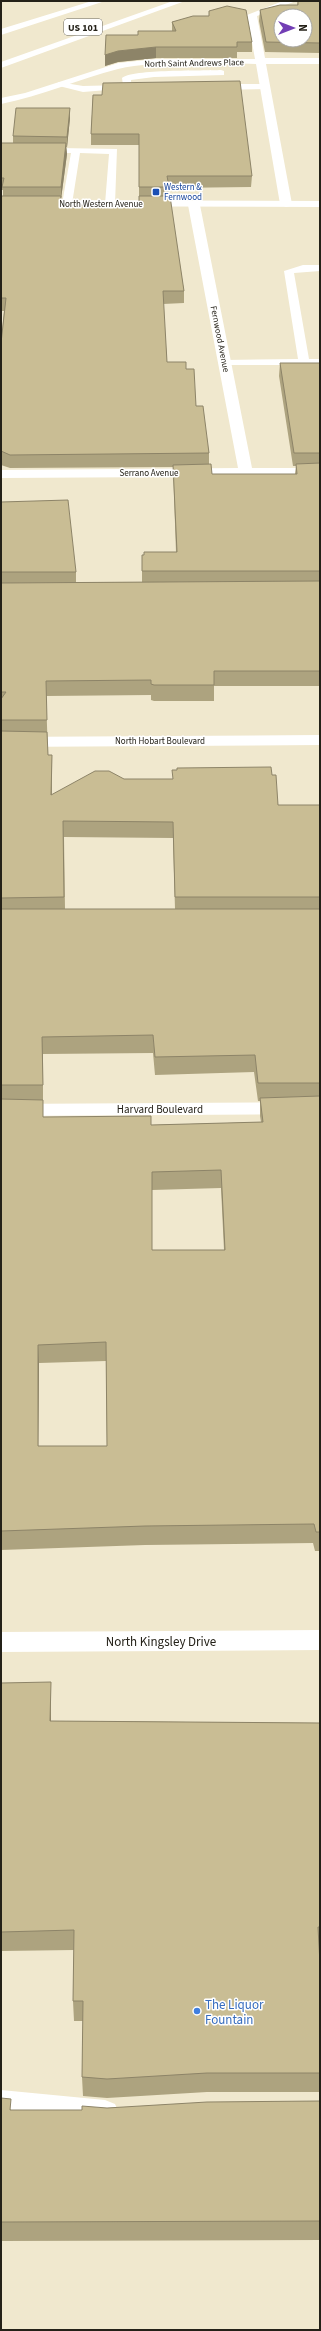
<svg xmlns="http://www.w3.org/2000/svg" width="321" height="2331" font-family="'Source Sans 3',sans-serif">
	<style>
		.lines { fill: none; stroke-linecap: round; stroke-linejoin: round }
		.service { fill: #fff; fill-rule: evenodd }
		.minor { fill: #fff; fill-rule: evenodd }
		.primary { fill: #fff; fill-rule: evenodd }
		.motorway { fill: #fff; fill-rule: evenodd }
		.wall { fill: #ada37f; fill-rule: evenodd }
		.shaded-wall { fill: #8d8468 }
		.building { fill: #c9bd94; stroke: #8d8468; fill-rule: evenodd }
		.transit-dot { fill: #1a4fb4; stroke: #fff; stroke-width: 1.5 }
		.shop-dot { fill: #3f7fe0; stroke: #fff; stroke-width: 1.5 }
		.labels { text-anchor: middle; stroke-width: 3; stroke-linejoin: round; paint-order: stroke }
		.far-street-label { font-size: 9px; fill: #242118; stroke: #fff }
		.far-transit-label { font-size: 9px; fill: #164399; stroke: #fff; text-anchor: start }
		.shield { fill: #fff; stroke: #66645d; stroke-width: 1 }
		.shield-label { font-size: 10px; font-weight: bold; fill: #242118 }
		.street-label { font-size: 11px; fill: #242118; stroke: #fff }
		.near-street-label { font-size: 13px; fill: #242118; stroke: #fff }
		.near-shop-label { font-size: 13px; fill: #366cbe; stroke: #fff; text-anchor: start }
	</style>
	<rect width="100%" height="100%" fill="#f0e8ce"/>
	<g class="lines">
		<!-- service -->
		<path class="service" d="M 221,70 L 224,71 L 224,75 L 154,77 L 131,80 L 131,82 L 141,87 L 137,90 L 132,88 L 83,92 L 55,85 L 59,82 L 83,86 L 123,85 L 122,78 C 132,69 204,71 221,70 Z
			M 266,84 L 270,87 L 269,89 L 215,90 L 211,87 L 215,84 Z
			M 1,147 L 117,149 L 115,204 L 110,207 L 105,204 L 109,154 L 80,153 L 72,204 L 67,207 L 62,204 L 71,153 L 1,153 Z
			M 303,265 L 320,265 L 320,271 L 294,273 L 309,359 L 320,359 L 320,365 L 221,365 L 219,363 L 221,361 L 225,360 L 298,359 L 284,271 Z
			M 1,2090 L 105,2100 L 115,2104 L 119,2113 L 115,2122 L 105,2126 L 1,2116 Z"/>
		<!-- minor -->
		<path class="minor" d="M 283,1 L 296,1 L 257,16 L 265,58 L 320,58 L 320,64 L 266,64 L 292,204 L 290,206 L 286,207 L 280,204 L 256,64 C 216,64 156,60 118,69 C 79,79 42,96 1,104 L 1,98 L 25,93 L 118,63 L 156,59 L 255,59 L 247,15 Z
			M 194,202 L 200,205 L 252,468 L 320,468 L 320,476 L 1,478 L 1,470 L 238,468 L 188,205 Z
			M 320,735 L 320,745 L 1,747 L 1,737 Z
			M 320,1102 L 320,1114 L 1,1116 L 1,1104 Z
			M 320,1630 L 320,1650 L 1,1652 L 1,1632 Z"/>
		<!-- primary -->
		<path class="primary" d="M 1,200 L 320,201 L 320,207 L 1,206 Z"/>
		<!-- motorway -->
		<path class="motorway" d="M 92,1 L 105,1 L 1,35 L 1,29 Z
			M 173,1 L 185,1 L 1,68 L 1,62 Z"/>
	</g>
	<!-- wall -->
	<path class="wall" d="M 298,1 L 320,1 L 320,53 L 265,52 L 259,21 L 260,10 L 297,5 Z
		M 209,11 L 252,42 L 252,52 L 237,52 L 237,58 L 156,58 L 118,62 L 105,66 L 105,55 L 138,35 L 172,31 L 172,22 L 209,16 Z
		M 93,95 L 252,176 L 251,187 L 169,188 L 169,196 L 184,291 L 184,303 L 163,304 L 167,362 L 186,369 L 209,453 L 209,464 L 212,474 L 295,474 L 296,466 L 293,466 L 279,376 L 280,363 L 320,363 L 320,686 L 214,686 L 214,701 L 154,701 L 151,700 L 151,695 L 46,696 L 48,755 L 52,755 L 52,795 L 124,779 L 172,779 L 272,775 L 278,805 L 320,805 L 320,1558 L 319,1551 L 315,1551 L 313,1543 L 145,1545 L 1,1550 L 1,502 L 76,572 L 76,582 L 142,582 L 142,555 L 176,552 L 173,467 L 10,468 L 1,465 L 1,343 L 4,311 L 1,311 L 1,198 L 3,196 L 3,190 L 1,190 L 1,143 L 13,143 L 13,136 L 70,108 L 70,118 L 67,147 L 66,147 L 67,154 L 61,199 L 61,205 L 139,205 L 139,145 L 91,145 L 91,134 ZM 64,837 L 173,838 L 175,909 L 65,909 ZM 153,1053 L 155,1075 L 254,1072 L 258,1101 L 260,1101 L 260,1116 L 261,1122 L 151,1125 L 43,1117 L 43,1054 ZM 221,1188 L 224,1250 L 152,1250 L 152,1190 ZM 106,1361 L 107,1446 L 38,1446 L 39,1363 Z
		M 1,1683 L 51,1701 L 51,1721 L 320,1723 L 320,1947 L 319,1947 L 320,1963 L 320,2092 L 207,2092 L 107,2098 L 83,2096 L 82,2077 L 83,2021 L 74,2021 L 73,2001 L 74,1950 L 1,1951 Z
		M 1,2098 L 11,2110 L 82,2110 L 107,2108 L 320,2101 L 320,2240 L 1,2241 Z"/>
	<!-- shaded-wall -->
	<path class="shaded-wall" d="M 156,47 L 156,58 L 118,62 L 105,66 L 105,55 L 118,51 Z
		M 70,108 L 70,118 L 67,147 L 67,137 Z
		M 66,143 L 67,154 L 61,199 L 61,187 Z
		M 52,755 L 52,771 L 51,811 L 51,795 Z
		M 42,1037 L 43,1054 L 43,1102 L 43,1085 Z
		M 38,1345 L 39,1363 L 38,1465 Z
		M 51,1682 L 51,1740 L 50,1721 Z"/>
	<!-- building -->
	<path class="building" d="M 298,1 L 320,1 L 320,43 L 266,42 L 260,10 L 280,5 L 298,5 ZM 281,16 L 305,16 L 305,40 L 281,40 Z
		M 227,6 L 246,10 L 252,42 L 237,42 L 237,47 L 156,47 L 118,51 L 105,55 L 106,35 L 138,35 L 138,31 L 176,31 L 172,22 L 193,16 L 209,16 L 209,11 Z
		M 240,81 L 252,176 L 167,176 L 169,187 L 139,187 L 139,134 L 91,134 L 93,95 L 102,95 L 103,83 Z
		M 16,108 L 70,108 L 67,137 L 13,136 Z
		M 1,143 L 66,143 L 61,187 L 2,187 L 4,178 L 1,178 Z
		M 1,196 L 61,196 L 60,205 L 139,205 L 139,196 L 170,196 L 184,291 L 163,291 L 167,362 L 186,362 L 186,369 L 194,369 L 196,406 L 203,406 L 209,453 L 10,455 L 1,451 L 1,343 L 6,298 L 1,298 Z
		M 280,363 L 320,363 L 320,453 L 294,453 Z
		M 320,463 L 320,571 L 142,571 L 142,555 L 144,555 L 144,552 L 177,552 L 173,465 L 211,464 L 212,474 L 297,474 L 296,464 Z
		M 68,500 L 76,572 L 1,572 L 1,502 Z
		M 320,581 L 320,671 L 214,671 L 214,685 L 154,685 L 151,684 L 151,680 L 46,681 L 47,720 L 1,720 L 1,699 L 6,692 L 1,692 L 1,583 Z
		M 1,731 L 47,732 L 48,755 L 52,755 L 51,795 L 95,771 L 109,771 L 124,779 L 173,779 L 172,770 L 177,770 L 177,768 L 271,767 L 272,775 L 276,775 L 278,805 L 320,805 L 320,897 L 175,897 L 173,822 L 63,821 L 64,897 L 1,898 Z
		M 1,909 L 320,909 L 320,1083 L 258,1083 L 255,1055 L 155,1057 L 153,1035 L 42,1037 L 43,1085 L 1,1085 Z
		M 320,1096 L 320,1532 L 316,1532 L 314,1524 L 145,1526 L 1,1531 L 1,1099 L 43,1100 L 43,1117 L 151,1116 L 151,1125 L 263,1122 L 260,1098 ZM 221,1170 L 225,1250 L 152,1250 L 152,1172 ZM 106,1342 L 107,1446 L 38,1446 L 38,1345 Z
		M 51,1682 L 50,1721 L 320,1723 L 320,1927 L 318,1927 L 320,1964 L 320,2073 L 207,2073 L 107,2079 L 82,2077 L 83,2001 L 73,2001 L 74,1930 L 1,1932 L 1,1683 Z
		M 1,2098 L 11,2099 L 10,2110 L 82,2110 L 82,2106 L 107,2108 L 207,2102 L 320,2101 L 320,2221 L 1,2222 Z"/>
	<!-- markers -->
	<rect class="transit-dot" x="152" y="188" width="8" height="8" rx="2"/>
	<circle class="shop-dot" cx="197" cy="2011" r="4"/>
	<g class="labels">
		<!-- far-street labels -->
		<g class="far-street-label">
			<text transform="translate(194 63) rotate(-1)" y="3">North Saint Andrews Place</text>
			<text x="101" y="207">North Western Avenue</text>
			<text transform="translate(220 339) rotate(79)" y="3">Fernwood Avenue</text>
			<text x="149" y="476">Serrano Avenue</text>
			<text x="160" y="744">North Hobart Boulevard</text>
		</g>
		<!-- far-transit labels -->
		<g class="far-transit-label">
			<text x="164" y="190">Western &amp;<tspan x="164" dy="10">Fernwood</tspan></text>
		</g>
		<!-- shield labels -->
		<rect class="shield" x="64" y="19" width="38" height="16" rx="3"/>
		<g class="shield-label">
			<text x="83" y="31">US 101</text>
		</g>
		<!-- street labels -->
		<g class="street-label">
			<text x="160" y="1113">Harvard Boulevard</text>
		</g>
		<!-- near-street labels -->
		<g class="near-street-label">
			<text x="161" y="1646">North Kingsley Drive</text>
		</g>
		<!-- near-shop labels -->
		<g class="near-shop-label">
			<text x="205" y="2009">The Liquor<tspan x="205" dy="15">Fountain</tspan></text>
		</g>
	</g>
	<!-- border -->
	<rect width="321" height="2331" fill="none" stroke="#242118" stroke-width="4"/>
	<!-- north arrow -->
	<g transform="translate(293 28) rotate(90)"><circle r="19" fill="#ffffff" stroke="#a7a6a3"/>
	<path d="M0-3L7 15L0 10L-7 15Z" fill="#723eb5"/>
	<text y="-6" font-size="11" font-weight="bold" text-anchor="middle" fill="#242118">N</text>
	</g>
</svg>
